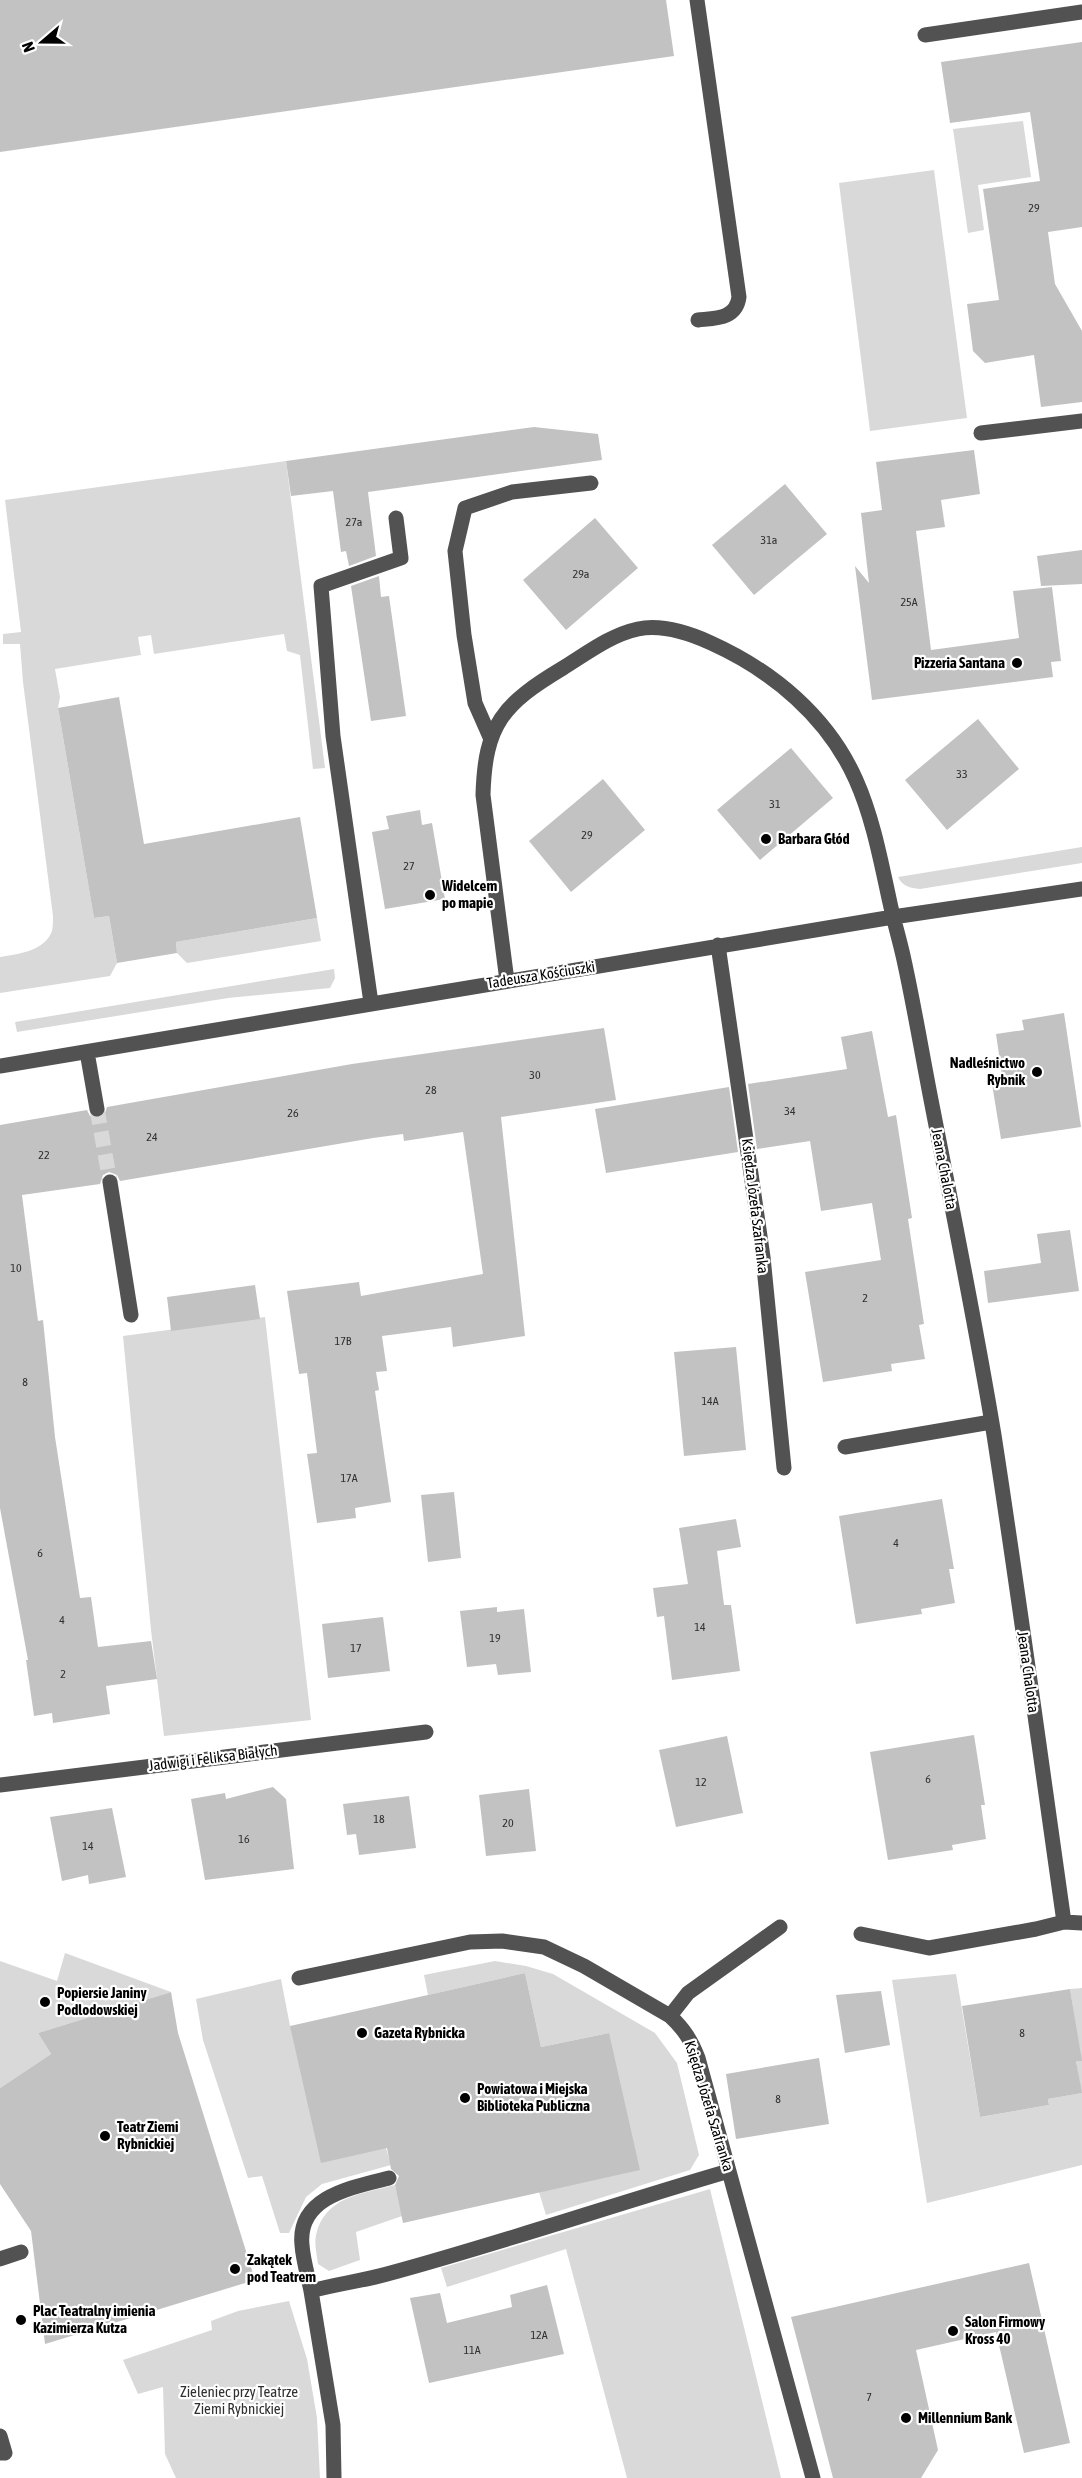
<svg xmlns="http://www.w3.org/2000/svg" width="1082" height="2478" font-family="'Asap Condensed',sans-serif">
	<style>
		.green { fill: #d9d9d9 }
		.building { fill: #c2c2c2 }
		.lines { fill: none; stroke-linecap: round; stroke-linejoin: round }
		.minor-tunnel { stroke: #d9d9d9; stroke-width: 15; stroke-dasharray: 15 8; stroke-linecap: butt }
		.minor { stroke: #525252; stroke-width: 15 }
		.poi-dot { fill: #000; stroke: #fff; stroke-width: 2 }
		.labels { text-anchor: middle; stroke-width: 4.5; stroke-linejoin: round; paint-order: stroke }
		.number-label { font-size: 12px; fill: #303030 }
		.poi-label { font-size: 15px; font-weight: bold; fill: #000; stroke: #fff; text-anchor: start }
		.street-label { font-size: 15px; fill: #000; stroke: #fff }
		.park-label { font-size: 15px; fill: #303030; stroke: #fff }
	</style>
	<rect width="100%" height="100%" fill="#fff"/>
	<!-- green -->
	<path class="green" d="M 1023,121 L 1031,177 L 978,185 L 984,230 L 968,233 L 953,129 Z
		M 934,170 L 967,418 L 870,431 L 839,183 Z
		M 286,461 L 325,768 L 313,769 L 300,655 L 287,651 L 284,634 L 154,654 L 151,635 L 138,637 L 141,655 L 55,669 L 60,697 L 58,708 L 94,918 L 109,916 L 117,963 L 110,976 L 0,993 L 0,957 C 18,954 45,951 52,931 C 53,927 53,920 53,916 L 23,682 L 20,644 L 3,644 L 3,634 L 21,632 L 5,500 Z
		M 1082,847 L 1082,863 L 920,889 C 910,888 902,886 898,877 Z
		M 317,918 L 321,941 L 187,963 L 177,953 L 176,942 Z
		M 334,969 L 335,978 L 330,988 L 228,998 L 17,1032 L 15,1022 Z
		M 265,1317 L 311,1720 L 164,1736 L 151,1630 L 123,1336 Z
		M 65,1953 L 171,1992 L 38,2033 L 51,2054 L 0,2088 L 0,1961 L 57,1981 Z
		M 495,1961 L 526,1966 L 553,1974 L 655,2033 L 677,2063 L 699,2155 L 690,2170 L 546,2215 L 539,2192 L 609,2033 L 541,2047 L 525,1973 L 428,1995 L 424,1975 Z
		M 956,1974 L 980,2117 L 1049,2105 L 1048,2099 L 1081,2093 L 1076,2061 L 1081,2060 L 1070,1989 L 1082,1988 L 1082,2165 L 927,2203 L 892,1980 Z
		M 281,1979 L 290,2026 L 386,2148 L 391,2165 L 322,2184 L 306,2197 L 289,2233 L 280,2233 L 262,2176 L 248,2178 L 203,2040 L 196,1999 Z
		M 395,2185 L 402,2216 L 356,2232 L 360,2260 L 329,2271 L 318,2264 C 317,2255 314,2244 316,2235 C 325,2196 362,2194 395,2185 Z
		M 710,2189 L 781,2478 L 627,2478 L 566,2249 L 447,2287 L 441,2268 Z
		M 289,2301 L 307,2359 L 317,2418 L 320,2478 L 176,2478 L 165,2454 L 163,2387 L 138,2394 L 123,2360 L 212,2330 L 211,2321 L 238,2311 Z"/>
	<!-- building -->
	<path class="building" d="M 0,0 L 666,0 L 674,56 L 0,152 Z
		M 1082,42 L 1082,227 L 1048,232 L 1055,284 L 1082,331 L 1082,402 L 1041,407 L 1034,355 L 985,363 L 973,351 L 967,304 L 999,300 L 983,189 L 1040,181 L 1030,112 L 950,123 L 941,62 Z
		M 534,427 L 598,434 L 602,460 L 368,492 L 376,556 L 349,566 L 346,551 L 341,552 L 333,491 L 291,496 L 286,461 Z
		M 974,450 L 980,494 L 941,500 L 945,527 L 916,531 L 931,650 L 1019,638 L 1013,591 L 1052,587 L 1061,661 L 1051,662 L 1053,677 L 872,700 L 855,566 L 869,583 L 861,513 L 882,510 L 876,462 Z
		M 785,484 L 827,534 L 754,595 L 712,545 Z
		M 595,518 L 638,568 L 566,630 L 523,580 Z
		M 1082,550 L 1082,584 L 1041,586 L 1037,556 Z
		M 379,576 L 381,597 L 389,596 L 406,716 L 371,721 L 351,586 Z
		M 119,697 L 144,844 L 300,817 L 317,918 L 176,942 L 177,953 L 117,963 L 109,916 L 94,918 L 58,708 Z
		M 978,719 L 1019,769 L 947,830 L 905,780 Z
		M 791,748 L 833,798 L 760,860 L 717,810 Z
		M 603,779 L 645,830 L 571,892 L 529,841 Z
		M 420,810 L 422,825 L 432,823 L 445,899 L 385,909 L 372,832 L 389,829 L 386,816 Z
		M 1064,1013 L 1081,1127 L 1001,1139 L 992,1084 L 1003,1082 L 996,1034 L 1024,1030 L 1022,1020 Z
		M 604,1028 L 616,1100 L 501,1117 L 525,1336 L 453,1347 L 451,1327 L 382,1336 L 387,1371 L 376,1372 L 379,1390 L 375,1391 L 391,1502 L 355,1508 L 356,1518 L 317,1523 L 307,1454 L 317,1453 L 307,1373 L 299,1374 L 287,1291 L 359,1282 L 361,1296 L 483,1274 L 463,1132 L 404,1141 L 403,1134 L 373,1138 L 120,1181 L 117,1175 L 109,1172 L 103,1175 L 100,1184 L 22,1195 L 38,1321 L 43,1320 L 55,1437 L 80,1598 L 91,1597 L 98,1647 L 151,1641 L 157,1679 L 106,1686 L 110,1714 L 53,1723 L 52,1713 L 34,1716 L 26,1660 L 28,1660 L 0,1508 L 0,1125 L 87,1110 L 90,1116 L 98,1119 L 104,1116 L 107,1107 L 352,1064 Z
		M 872,1031 L 888,1117 L 896,1115 L 912,1218 L 908,1219 L 924,1324 L 919,1325 L 925,1359 L 891,1364 L 892,1371 L 823,1382 L 805,1272 L 881,1260 L 872,1203 L 821,1211 L 810,1141 L 757,1149 L 748,1084 L 847,1069 L 841,1037 Z
		M 729,1087 L 738,1152 L 606,1173 L 595,1109 Z
		M 1070,1230 L 1079,1291 L 988,1303 L 984,1271 L 1041,1263 L 1037,1234 Z
		M 255,1285 L 260,1319 L 171,1331 L 167,1297 Z
		M 736,1347 L 746,1450 L 684,1456 L 674,1352 Z
		M 454,1492 L 461,1558 L 428,1562 L 421,1495 Z
		M 942,1499 L 954,1569 L 949,1569 L 955,1603 L 921,1609 L 922,1614 L 856,1624 L 839,1516 Z
		M 736,1519 L 741,1547 L 717,1551 L 724,1605 L 731,1605 L 740,1671 L 672,1680 L 664,1616 L 657,1617 L 653,1588 L 688,1584 L 679,1528 Z
		M 497,1607 L 497,1612 L 524,1609 L 531,1672 L 498,1675 L 496,1664 L 467,1667 L 460,1611 Z
		M 383,1617 L 390,1671 L 328,1678 L 322,1624 Z
		M 974,1735 L 985,1805 L 981,1805 L 986,1839 L 952,1845 L 953,1850 L 888,1860 L 870,1752 Z
		M 727,1736 L 743,1813 L 676,1827 L 659,1750 Z
		M 273,1787 L 286,1799 L 294,1869 L 205,1880 L 191,1799 L 225,1793 L 226,1799 Z
		M 529,1789 L 536,1851 L 486,1856 L 479,1795 Z
		M 409,1796 L 416,1848 L 359,1855 L 356,1834 L 347,1835 L 343,1804 Z
		M 112,1808 L 126,1877 L 89,1884 L 88,1875 L 62,1881 L 50,1817 Z
		M 525,1973 L 541,2047 L 609,2033 L 640,2170 L 403,2223 L 395,2185 L 399,2176 L 391,2169 L 387,2148 L 321,2163 L 290,2026 Z
		M 1070,1989 L 1082,2061 L 1076,2061 L 1082,2093 L 1048,2099 L 1049,2105 L 980,2117 L 962,2006 Z
		M 881,1991 L 890,2045 L 845,2053 L 836,1995 Z
		M 171,1992 L 178,2033 L 255,2280 L 45,2344 L 31,2231 L 0,2184 L 0,2088 L 51,2054 L 38,2033 Z
		M 819,2058 L 829,2124 L 736,2139 L 726,2074 Z
		M 1029,2263 L 1070,2443 L 1024,2453 L 996,2332 L 916,2350 L 938,2450 L 921,2478 L 833,2478 L 791,2317 Z
		M 547,2285 L 564,2354 L 429,2383 L 410,2298 L 440,2293 L 447,2323 L 512,2307 L 510,2295 Z"/>
	<g class="lines">
		<!-- minor-tunnel -->
		<path class="minor-tunnel" d="M 97,1109 L 110,1182"/>
		<!-- minor -->
		<path class="minor" d="M 697,0 L 739,297 C 736,319 716,318 698,320
			M 925,35 L 1082,12
			M 981,433 L 1082,421
			M 490,737 L 475,703 L 464,635 L 455,551 L 465,508 L 512,492 L 591,483
			M 718,945 L 763,1257 L 784,1468
			M 507,981 L 483,795 C 485,724 503,704 563,668 C 586,654 610,635 638,629 C 662,624 689,633 711,643 C 773,671 828,717 856,780 C 873,818 881,862 890,903 C 894,922 900,941 904,960 C 915,1010 923,1060 933,1110 C 954,1218 976,1326 994,1435 C 1019,1597 1041,1760 1064,1922 L 1036,1929 L 929,1948 L 861,1934
			M 371,1003 L 333,736 L 321,586 L 401,558 L 396,518
			M 87,1052 L 97,1109
			M 0,1066 L 893,917 L 1082,889
			M 110,1182 L 131,1315
			M 845,1447 L 991,1422
			M 0,1785 L 426,1732
			M 1064,1922 L 1082,1923
			M 299,1978 L 470,1942 L 502,1941 L 544,1947 L 584,1966 L 670,2016 C 684,2029 691,2040 698,2058 L 813,2478
			M 670,2016 L 688,1993 L 780,1927
			M 0,2259 L 21,2252
			M 311,2291 C 308,2276 303,2260 302,2245 C 297,2196 354,2187 389,2178
			M 0,2436 L 5,2453 L 0,2453
			M 334,2478 L 333,2425 L 311,2291 C 336,2284 362,2281 387,2274 C 502,2243 615,2204 729,2171"/>
	</g>
	<!-- markers -->
	<g class="poi-dot">
		<circle cx="1017" cy="663" r="6"/>
		<circle cx="766" cy="839" r="6"/>
		<circle cx="430" cy="895" r="6"/>
		<circle cx="1037" cy="1072" r="6"/>
		<circle cx="45" cy="2002" r="6"/>
		<circle cx="362" cy="2033" r="6"/>
		<circle cx="465" cy="2098" r="6"/>
		<circle cx="105" cy="2136" r="6"/>
		<circle cx="235" cy="2269" r="6"/>
		<circle cx="21" cy="2320" r="6"/>
		<circle cx="953" cy="2331" r="6"/>
		<circle cx="906" cy="2418" r="6"/>
	</g>
	<g class="labels">
		<!-- number labels -->
		<g class="number-label">
			<text x="1034" y="212">29</text>
			<text x="354" y="526">27a</text>
			<text x="769" y="544">31a</text>
			<text x="581" y="578">29a</text>
			<text x="909" y="606">25A</text>
			<text x="962" y="778">33</text>
			<text x="775" y="808">31</text>
			<text x="587" y="839">29</text>
			<text x="409" y="870">27</text>
			<text x="535" y="1079">30</text>
			<text x="431" y="1094">28</text>
			<text x="790" y="1115">34</text>
			<text x="293" y="1117">26</text>
			<text x="152" y="1141">24</text>
			<text x="44" y="1159">22</text>
			<text x="16" y="1272">10</text>
			<text x="865" y="1302">2</text>
			<text x="343" y="1345">17B</text>
			<text x="25" y="1386">8</text>
			<text x="710" y="1405">14A</text>
			<text x="349" y="1482">17A</text>
			<text x="896" y="1547">4</text>
			<text x="40" y="1557">6</text>
			<text x="62" y="1624">4</text>
			<text x="700" y="1631">14</text>
			<text x="495" y="1642">19</text>
			<text x="356" y="1652">17</text>
			<text x="63" y="1678">2</text>
			<text x="928" y="1783">6</text>
			<text x="701" y="1786">12</text>
			<text x="379" y="1823">18</text>
			<text x="508" y="1827">20</text>
			<text x="244" y="1843">16</text>
			<text x="88" y="1850">14</text>
			<text x="1022" y="2037">8</text>
			<text x="778" y="2103">8</text>
			<text x="539" y="2339">12A</text>
			<text x="472" y="2354">11A</text>
			<text x="869" y="2401">7</text>
		</g>
		<!-- poi labels -->
		<g class="poi-label">
			<text x="1005" y="668" text-anchor="end">Pizzeria Santana</text>
			<text x="778" y="844">Barbara Głód</text>
			<text x="442" y="891">Widelcem<tspan x="442" dy="17">po mapie</tspan></text>
			<text x="1025" y="1068" text-anchor="end">Nadleśnictwo<tspan x="1025" dy="17">Rybnik</tspan></text>
			<text x="57" y="1998">Popiersie Janiny<tspan x="57" dy="17">Podlodowskiej</tspan></text>
			<text x="374" y="2038">Gazeta Rybnicka</text>
			<text x="477" y="2094">Powiatowa i Miejska<tspan x="477" dy="17">Biblioteka Publiczna</tspan></text>
			<text x="117" y="2132">Teatr Ziemi<tspan x="117" dy="17">Rybnickiej</tspan></text>
			<text x="247" y="2265">Zakątek<tspan x="247" dy="17">pod Teatrem</tspan></text>
			<text x="33" y="2316">Plac Teatralny imienia<tspan x="33" dy="17">Kazimierza Kutza</tspan></text>
			<text x="965" y="2327">Salon Firmowy<tspan x="965" dy="17">Kross 40</tspan></text>
			<text x="918" y="2423">Millennium Bank</text>
		</g>
		<!-- street labels -->
		<g class="street-label">
			<text transform="translate(541 975) rotate(-9)" y="5">Tadeusza Kościuszki</text>
			<text transform="translate(944 1169) rotate(79)" y="5">Jeana Chalotta</text>
			<text transform="translate(755 1206) rotate(83)" y="5">Księdza Józefa Szafranka</text>
			<text transform="translate(1028 1672) rotate(82)" y="5">Jeana Chalotta</text>
			<text transform="translate(213 1758) rotate(-7)" y="5">Jadwigi i Feliksa Białych</text>
			<text transform="translate(709 2106) rotate(73)" y="5">Księdza Józefa Szafranka</text>
		</g>
		<!-- park labels -->
		<g class="park-label">
			<text x="239" y="2397">Zieleniec przy Teatrze<tspan x="239" dy="17">Ziemi Rybnickiej</tspan></text>
		</g>
	</g>
	<!-- north arrow -->
	<g transform="translate(42 42) rotate(250)" stroke="#ffffff" stroke-width="4.5" paint-order="stroke">
	<path d="M0-4.5L10 22L0 15L-10 22Z" fill="#000000"/>
	<text y="-9" font-size="16" font-weight="bold" text-anchor="middle" fill="#000000">N</text>
	</g>
</svg>
